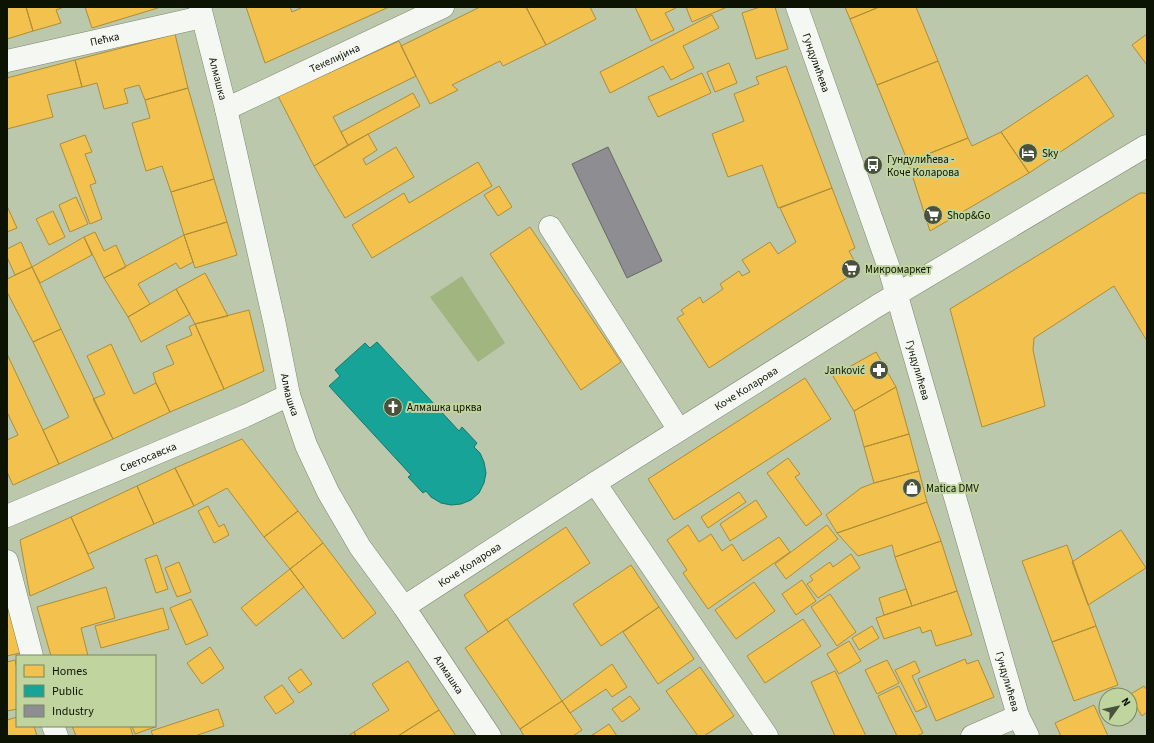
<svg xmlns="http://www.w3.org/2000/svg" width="1154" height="743" font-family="'Source Sans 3',sans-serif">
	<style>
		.green { fill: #a0b57f }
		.homes { fill: #f2c14e; stroke: #ad8d37 }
		.public { fill: #17a398; stroke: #14786b }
		.industry { fill: #8d8d92; stroke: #666867 }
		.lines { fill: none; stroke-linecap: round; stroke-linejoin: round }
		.minor-casing { stroke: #7c856f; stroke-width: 23 }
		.minor { stroke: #f5f7f2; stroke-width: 22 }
		.labels { text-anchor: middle; stroke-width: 4; stroke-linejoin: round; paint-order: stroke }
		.street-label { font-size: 11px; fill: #0c1302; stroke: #bfd49f }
		.poi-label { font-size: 11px; fill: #0c1302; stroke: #bfd49f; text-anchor: start }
	</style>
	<rect width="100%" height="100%" fill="#bcc8ab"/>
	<!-- green -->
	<path class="green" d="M 462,276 L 505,343 L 478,362 L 430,297 Z"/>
	<!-- homes -->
	<path class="homes" d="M 7,7 L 26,7 L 33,31 L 7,39 Z
		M 26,7 L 64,7 L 56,10 L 61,23 L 33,31 Z
		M 85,7 L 161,7 L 92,28 Z
		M 246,7 L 290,7 L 292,12 L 301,8 L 301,7 L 389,7 L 265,63 Z
		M 480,7 L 526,7 L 546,45 L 503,66 L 500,61 L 452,85 L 458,90 L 430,104 L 401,46 Z
		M 526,7 L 590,7 L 596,19 L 546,45 Z
		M 635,7 L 675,7 L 676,8 L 665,13 L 674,30 L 651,41 Z
		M 686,7 L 727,7 L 692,22 Z
		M 760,7 L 775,7 L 788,49 L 756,59 L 742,13 Z
		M 845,7 L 879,7 L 850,19 Z
		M 879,7 L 916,7 L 938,61 L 877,85 L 850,19 Z
		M 712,15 L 719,28 L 683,46 L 694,68 L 671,80 L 663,66 L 610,93 L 600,72 Z
		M 175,34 L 188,88 L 145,100 L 139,85 L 124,89 L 128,103 L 104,109 L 97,83 L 82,87 L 75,60 Z
		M 1147,34 L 1147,65 L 1132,45 Z
		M 399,41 L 416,76 L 333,117 L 348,145 L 314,166 L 278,96 Z
		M 75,60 L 82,87 L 47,95 L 53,117 L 7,129 L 7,78 Z
		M 938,61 L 968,138 L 908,162 L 877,85 Z
		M 729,63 L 737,83 L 715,92 L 707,72 Z
		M 786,66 L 832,188 L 778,208 L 762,165 L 728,177 L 712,134 L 744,121 L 734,94 L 759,84 L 756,77 Z
		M 702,73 L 711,93 L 658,117 L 648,97 Z
		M 1087,75 L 1114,116 L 1029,173 L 1001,132 Z
		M 188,88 L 214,179 L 171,192 L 162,166 L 146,171 L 132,123 L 150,118 L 145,100 Z
		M 413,93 L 420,106 L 348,145 L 341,132 Z
		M 1001,132 L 1029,173 L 930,231 L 908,162 L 968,138 L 972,146 Z
		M 368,134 L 377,150 L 363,159 L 366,165 L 396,147 L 414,177 L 345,218 L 314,166 Z
		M 85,135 L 92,152 L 85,154 L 96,183 L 90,185 L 102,219 L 90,224 L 60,144 Z
		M 478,162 L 492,186 L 372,258 L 352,225 L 404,193 L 409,203 Z
		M 214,179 L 227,222 L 184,235 L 171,192 Z
		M 499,186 L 512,207 L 498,216 L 484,195 Z
		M 832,188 L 855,248 L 849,251 L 859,270 L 709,368 L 677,318 L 684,314 L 681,310 L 700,297 L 703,303 L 723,289 L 720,284 L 739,271 L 742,276 L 750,272 L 742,260 L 770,242 L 778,254 L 796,242 L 780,208 Z
		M 1140,193 L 1145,193 L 1147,195 L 1147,341 L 1114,286 L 1034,338 L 1033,350 L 1045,406 L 982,427 L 950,309 Z
		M 76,197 L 88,224 L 70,232 L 59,205 Z
		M 7,206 L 17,228 L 7,232 Z
		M 53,211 L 65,237 L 49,245 L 36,219 Z
		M 227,222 L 237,255 L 195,268 L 184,235 Z
		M 530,227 L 621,362 L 581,390 L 490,254 Z
		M 95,232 L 104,251 L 116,245 L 126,267 L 104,278 L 84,237 Z
		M 184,235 L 193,262 L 180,269 L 176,263 L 138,284 L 150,304 L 128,317 L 104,278 Z
		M 84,237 L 92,255 L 40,283 L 32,267 Z
		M 21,242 L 32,267 L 15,275 L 7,257 L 7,249 Z
		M 32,267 L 61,329 L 33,342 L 7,292 L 7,279 Z
		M 205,273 L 228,316 L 195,324 L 176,289 Z
		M 176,289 L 190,314 L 141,342 L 128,317 Z
		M 249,310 L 264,371 L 224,389 L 195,324 Z
		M 195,324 L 224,389 L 170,412 L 156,383 L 153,373 L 174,364 L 166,346 L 192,335 L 189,327 Z
		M 61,329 L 113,439 L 59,464 L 43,430 L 69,417 L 33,342 Z
		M 111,344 L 134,394 L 156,383 L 170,412 L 113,439 L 93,399 L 105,394 L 87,356 Z
		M 876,352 L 896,387 L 854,411 L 833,376 Z
		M 7,354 L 59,464 L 13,485 L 7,472 L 7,440 L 18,435 L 7,412 Z
		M 805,378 L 831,419 L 674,520 L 648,479 Z
		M 896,387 L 909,434 L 864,447 L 854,411 Z
		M 909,434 L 919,471 L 874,483 L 864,447 Z
		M 242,439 L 298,511 L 264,537 L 227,488 L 194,506 L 175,468 Z
		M 788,458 L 800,474 L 795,477 L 822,514 L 806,526 L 767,473 Z
		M 175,468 L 194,506 L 154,524 L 137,486 Z
		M 919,471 L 927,502 L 837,533 L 826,515 L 861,488 L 874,483 Z
		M 137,486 L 154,524 L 88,554 L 71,517 Z
		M 739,492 L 746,502 L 708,528 L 701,517 Z
		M 756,500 L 767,517 L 730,541 L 720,524 Z
		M 927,502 L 941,541 L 895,557 L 892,545 L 858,556 L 837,533 Z
		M 208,506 L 219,527 L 224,524 L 229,535 L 214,543 L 198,511 Z
		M 298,511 L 323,543 L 290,569 L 264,537 Z
		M 71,517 L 94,568 L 30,596 L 20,540 Z
		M 688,525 L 699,542 L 711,534 L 722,551 L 732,544 L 743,561 L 779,537 L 790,552 L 708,609 L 683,573 L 687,570 L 667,540 Z
		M 827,525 L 838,539 L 786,579 L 775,564 Z
		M 566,527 L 590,563 L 488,632 L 464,595 Z
		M 1121,530 L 1146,568 L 1088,605 L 1072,562 Z
		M 941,541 L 957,591 L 912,606 L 895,557 Z
		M 323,543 L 376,613 L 343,639 L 290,569 Z
		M 1067,545 L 1096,626 L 1052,642 L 1022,561 Z
		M 851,554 L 860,568 L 818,598 L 807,584 L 813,580 L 810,576 L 830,562 L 833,567 Z
		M 157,555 L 168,589 L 156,593 L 145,559 Z
		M 179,562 L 191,592 L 177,597 L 165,568 Z
		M 631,565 L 659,607 L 601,646 L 573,604 Z
		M 290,569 L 304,587 L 256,626 L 241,608 Z
		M 802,580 L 816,601 L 796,615 L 782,594 Z
		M 754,582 L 775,611 L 736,639 L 715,610 Z
		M 106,587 L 115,618 L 81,628 L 88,656 L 51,656 L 37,607 Z
		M 7,589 L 24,652 L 7,656 Z
		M 906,589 L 912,606 L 884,615 L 879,598 Z
		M 957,591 L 972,635 L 936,646 L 931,630 L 922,633 L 920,627 L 884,639 L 876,618 Z
		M 830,594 L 856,632 L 837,646 L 811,607 Z
		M 191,599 L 208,635 L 186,645 L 170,608 Z
		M 659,607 L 694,659 L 658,684 L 623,632 Z
		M 163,608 L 169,629 L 101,648 L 95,626 Z
		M 507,619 L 562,701 L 520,729 L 465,648 Z
		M 803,619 L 821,646 L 765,683 L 747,656 Z
		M 872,626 L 879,638 L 859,650 L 852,638 Z
		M 1096,626 L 1118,685 L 1074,701 L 1052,642 Z
		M 849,641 L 861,661 L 839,674 L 827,654 Z
		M 210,647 L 224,668 L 202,684 L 187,663 Z
		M 965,659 L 967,664 L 978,660 L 994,697 L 936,721 L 918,679 Z
		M 15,660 L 17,669 L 17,709 L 7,711 L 7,662 Z
		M 887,660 L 899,683 L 877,694 L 865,670 Z
		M 408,661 L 439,710 L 398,736 L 356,736 L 354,732 L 389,710 L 372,684 Z
		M 915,661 L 920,672 L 912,676 L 927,707 L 916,712 L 895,670 Z
		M 612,664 L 627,687 L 612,697 L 606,689 L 570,713 L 562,701 Z
		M 700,667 L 734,716 L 704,736 L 698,736 L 666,691 Z
		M 301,669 L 312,684 L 299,693 L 288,678 Z
		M 835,671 L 866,736 L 835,736 L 811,682 Z
		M 282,685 L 294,702 L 276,714 L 264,697 Z
		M 899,686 L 923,733 L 917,736 L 897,736 L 878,696 Z
		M 1144,686 L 1147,690 L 1147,712 L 1142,716 L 1129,695 Z
		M 630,696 L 640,709 L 622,722 L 612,709 Z
		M 562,701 L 582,730 L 573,736 L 524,736 L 520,729 Z
		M 1094,705 L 1108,736 L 1061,736 L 1055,723 Z
		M 218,709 L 224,726 L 195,736 L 153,736 L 151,731 Z
		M 439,710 L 456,736 L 398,736 Z
		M 17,717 L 17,726 L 34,726 L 37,736 L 7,736 L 7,720 Z
		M 609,724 L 617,736 L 591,736 Z
		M 72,726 L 130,726 L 133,736 L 76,736 Z
		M 132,726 L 155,726 L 155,727 L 135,734 Z
		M 354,732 L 356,736 L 348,736 Z"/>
	<!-- public -->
	<path class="public" d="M 377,342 L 459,431 L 462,427 L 477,443 L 474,447 L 480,453 L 484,462 L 486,473 L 484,483 L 479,493 L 471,500 L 461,504 L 451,505 L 441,503 L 431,497 L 426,491 L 423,493 L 408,477 L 411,475 L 329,386 L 340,376 L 335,370 L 365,343 L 370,348 Z"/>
	<!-- industry -->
	<path class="industry" d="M 608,147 L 662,261 L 627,278 L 572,164 Z"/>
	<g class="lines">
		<!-- minor casing -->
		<g class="minor-casing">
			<g id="minor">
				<path id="s1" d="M 200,7 L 226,109 L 275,325 L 289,395 L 306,445 L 328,492 L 360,547 L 404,607 L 490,736"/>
				<path id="s2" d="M 797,7 L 889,268 L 1018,716 L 1028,736"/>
				<path id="s3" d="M 7,61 L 202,17"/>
				<path id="s4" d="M 226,109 L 443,7"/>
				<path d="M 550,227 L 679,430"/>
				<path d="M 595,483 L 767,736"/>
				<path id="s5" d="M 7,516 L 245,416 L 289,395"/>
				<path d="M 7,561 L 32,656"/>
				<path id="s6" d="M 404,607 L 595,483 L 877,306 L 1146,146 L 1147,147"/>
				<path d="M 53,726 L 57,736"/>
				<path d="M 972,736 L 1018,716"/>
			</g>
		</g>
		<!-- minor -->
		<use href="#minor" class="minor"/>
	</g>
	<!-- icons -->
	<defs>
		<g id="hotel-disc" transform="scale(1)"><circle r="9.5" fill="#4a523d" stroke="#bfd49f"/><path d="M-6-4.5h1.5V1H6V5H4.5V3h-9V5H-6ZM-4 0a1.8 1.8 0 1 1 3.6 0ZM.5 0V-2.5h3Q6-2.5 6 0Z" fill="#fff"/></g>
		<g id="bus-disc" transform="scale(1)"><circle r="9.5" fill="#4a523d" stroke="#bfd49f"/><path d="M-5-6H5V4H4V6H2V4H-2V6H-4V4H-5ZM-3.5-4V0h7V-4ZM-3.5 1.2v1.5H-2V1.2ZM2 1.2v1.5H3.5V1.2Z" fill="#fff"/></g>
		<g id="supermarket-disc" transform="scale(1)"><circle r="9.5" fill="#4a523d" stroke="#bfd49f"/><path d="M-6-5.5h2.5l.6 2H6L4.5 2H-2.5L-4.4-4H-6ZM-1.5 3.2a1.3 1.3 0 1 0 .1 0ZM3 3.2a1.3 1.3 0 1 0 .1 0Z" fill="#fff"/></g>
		<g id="pharmacy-disc" transform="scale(1)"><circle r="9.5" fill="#4a523d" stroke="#bfd49f"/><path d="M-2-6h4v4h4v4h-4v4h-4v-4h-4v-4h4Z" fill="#fff"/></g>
		<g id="church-disc" transform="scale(1)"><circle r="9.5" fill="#4a523d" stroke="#bfd49f"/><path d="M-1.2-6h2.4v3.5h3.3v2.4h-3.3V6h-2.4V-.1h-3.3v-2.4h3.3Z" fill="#fff"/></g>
		<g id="shop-disc" transform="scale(1)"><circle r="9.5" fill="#4a523d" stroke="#bfd49f"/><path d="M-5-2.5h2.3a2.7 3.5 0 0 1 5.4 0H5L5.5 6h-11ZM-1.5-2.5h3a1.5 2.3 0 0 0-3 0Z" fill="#fff"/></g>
	</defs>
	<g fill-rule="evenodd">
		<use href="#hotel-disc" x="1028" y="153"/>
		<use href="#bus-disc" x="873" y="165"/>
		<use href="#supermarket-disc" x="933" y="215"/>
		<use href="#supermarket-disc" x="851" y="269"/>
		<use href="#pharmacy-disc" x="879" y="370"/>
		<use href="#church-disc" x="393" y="407"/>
		<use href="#shop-disc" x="912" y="488"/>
	</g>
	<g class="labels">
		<!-- street labels -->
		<g class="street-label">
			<text dy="4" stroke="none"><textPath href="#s3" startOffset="100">Пећка</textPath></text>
			<text dy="4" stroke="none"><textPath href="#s4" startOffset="120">Текелијина</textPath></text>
			<text dy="4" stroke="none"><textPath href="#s2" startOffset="59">Гундулићева</textPath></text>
			<text dy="4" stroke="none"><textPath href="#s1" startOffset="74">Алмашка</textPath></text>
			<text dy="4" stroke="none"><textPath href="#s2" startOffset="383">Гундулићева</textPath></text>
			<text dy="4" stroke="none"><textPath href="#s6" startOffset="406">Коче Коларова</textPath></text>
			<text dy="4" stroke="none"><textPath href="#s1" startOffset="398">Алмашка</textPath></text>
			<text dy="4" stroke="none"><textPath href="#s5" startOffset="153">Светосавска</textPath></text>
			<text dy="4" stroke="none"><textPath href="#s6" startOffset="78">Коче Коларова</textPath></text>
			<text dy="4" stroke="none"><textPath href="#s1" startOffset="722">Алмашка</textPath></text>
			<text dy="4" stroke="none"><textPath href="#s2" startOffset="707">Гундулићева</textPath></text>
		</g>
		<!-- poi labels -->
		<g class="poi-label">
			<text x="1042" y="157">Sky</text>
			<text x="887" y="163">Гундулићева -<tspan x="887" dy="13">Коче Коларова</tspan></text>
			<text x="947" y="219">Shop&amp;Go</text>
			<text x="865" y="273">Микромаркет</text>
			<text x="865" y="374" text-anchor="end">Janković</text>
			<text x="407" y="411">Алмашка црква</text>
			<text x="926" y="492">Matica DMV</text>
		</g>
	</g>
	<!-- border -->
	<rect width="1154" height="743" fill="none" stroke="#0c1302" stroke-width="16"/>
	<!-- legend -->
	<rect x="16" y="655" width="140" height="72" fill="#bfd49f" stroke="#778760"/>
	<rect x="24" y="665" width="20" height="12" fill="#f2c14e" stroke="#778760"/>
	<text x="52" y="675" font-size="12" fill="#0c1302">Homes</text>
	<rect x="24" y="685" width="20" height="12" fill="#17a398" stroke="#778760"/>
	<text x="52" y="695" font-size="12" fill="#0c1302">Public</text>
	<rect x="24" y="705" width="20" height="12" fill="#8d8d92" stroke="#778760"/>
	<text x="52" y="715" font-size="12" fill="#0c1302">Industry</text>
	<!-- north arrow -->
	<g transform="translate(1118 707) rotate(57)"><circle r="19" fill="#bfd49f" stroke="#778760"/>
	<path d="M0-3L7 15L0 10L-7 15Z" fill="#4a523d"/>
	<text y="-6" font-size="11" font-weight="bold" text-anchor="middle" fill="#0c1302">N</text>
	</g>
</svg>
